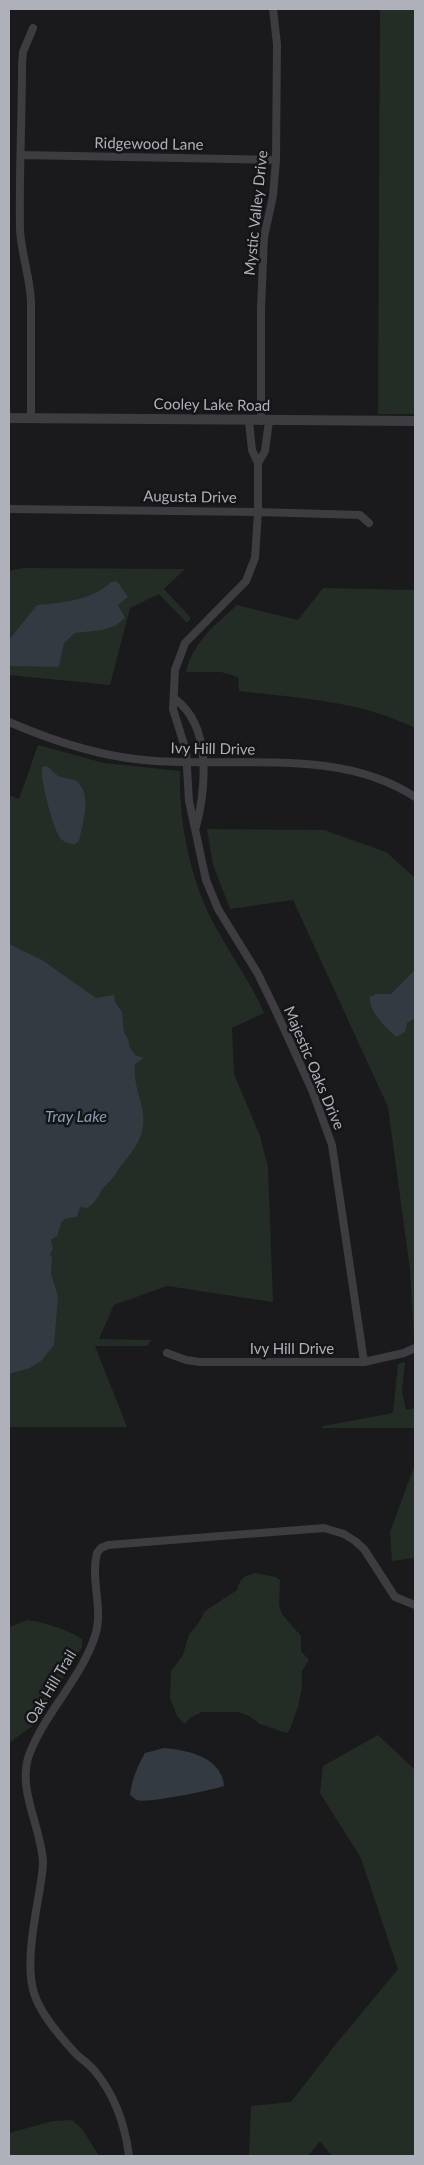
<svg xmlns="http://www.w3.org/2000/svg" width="424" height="2165" font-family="Lato,sans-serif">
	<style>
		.green { fill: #242c26 }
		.water { fill: #333a41 }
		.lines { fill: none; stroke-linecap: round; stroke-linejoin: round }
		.minor { stroke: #3c3c41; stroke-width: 8 }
		.tertiary { stroke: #3c3c41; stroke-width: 10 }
		.labels { text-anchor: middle; stroke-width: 5; stroke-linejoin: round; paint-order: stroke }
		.street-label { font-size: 15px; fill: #aeb1ba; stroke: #151517 }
		.water-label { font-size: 16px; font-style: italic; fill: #899bb1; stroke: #151517 }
	</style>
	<rect width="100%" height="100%" fill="#1a1a1c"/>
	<!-- green -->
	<path class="green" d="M 380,9 L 415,9 L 415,414 L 378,414 Z
		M 23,568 L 185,569 L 164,589 L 191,618 L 187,623 L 159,594 L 130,608 L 110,685 L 9,675 L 9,571 Z
		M 323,588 L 415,590 L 415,728 C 361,701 298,698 239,691 L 238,677 L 221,672 L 186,672 C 193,642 215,625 237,605 L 298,620 Z
		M 38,745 L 104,763 L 180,771 C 179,822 189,874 212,920 C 228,952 250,980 264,1013 L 232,1028 L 234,1074 L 260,1136 L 268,1167 L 273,1302 L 167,1286 L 114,1305 L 99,1339 L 151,1340 L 147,1346 L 95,1346 L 127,1427 L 9,1427 L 9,795 L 19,799 Z
		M 207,829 L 324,830 L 386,852 L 415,878 L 414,1336 L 410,1270 L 388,1107 L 293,900 L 230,909 L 213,865 Z
		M 405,1362 L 402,1392 L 406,1410 L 415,1408 L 415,1428 L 323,1428 L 323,1426 L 393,1413 L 398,1364 Z
		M 415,1464 L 415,1558 L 392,1561 L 390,1532 Z
		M 255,1573 L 276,1577 L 280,1580 L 279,1605 L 282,1614 L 301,1636 L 301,1651 L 309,1660 L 302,1671 L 302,1687 L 298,1707 L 290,1729 L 287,1733 L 260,1724 L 249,1716 L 238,1712 L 202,1712 L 190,1718 L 185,1724 L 177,1716 L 170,1698 L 171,1671 L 183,1655 L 189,1634 L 198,1624 L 205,1611 L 237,1590 C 241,1578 242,1577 255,1573 Z
		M 28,1620 C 46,1623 67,1629 82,1639 L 82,1647 L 35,1724 L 9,1743 L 9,1627 Z
		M 378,1735 L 415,1770 L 415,2156 L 332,2156 L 320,2141 L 308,2156 L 249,2156 L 251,2106 L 291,2102 L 336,2044 L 398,1969 L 361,1858 L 320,1793 L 323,1766 Z
		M 72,2120 L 83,2130 L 99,2156 L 9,2156 L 9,2133 L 53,2121 Z"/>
	<!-- water -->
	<path class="water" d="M 117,581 L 128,597 L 118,605 L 125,618 L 115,626 L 102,630 L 75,633 L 64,643 L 59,667 L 11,666 L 9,664 L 9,640 L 37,605 C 61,603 93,600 111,582 Z
		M 47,766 L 58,776 L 77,781 C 92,796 83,822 79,841 L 75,844 C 70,844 65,843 61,839 C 53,830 40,779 42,767 Z
		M 9,944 L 42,960 L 96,998 L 114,995 L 115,1002 L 122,1012 L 124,1032 L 128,1039 L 130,1048 L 135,1055 L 144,1058 L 135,1064 C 133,1081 140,1096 143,1113 C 146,1136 134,1150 120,1167 C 115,1174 113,1179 106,1185 C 98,1192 100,1200 87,1208 L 80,1207 L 77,1217 C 58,1218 63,1222 57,1236 L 51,1240 L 53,1249 L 50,1254 L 52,1258 L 51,1273 L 58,1297 L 54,1345 L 41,1361 L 30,1368 L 9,1374 Z
		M 415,970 L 415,1018 L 407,1023 L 405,1032 L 396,1037 C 385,1027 369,1012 370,997 L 376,994 L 391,994 Z
		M 164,1748 C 187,1750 222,1757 224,1786 C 212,1790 145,1804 137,1800 C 134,1799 132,1796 130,1795 C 132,1779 137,1767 145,1753 Z"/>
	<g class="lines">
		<!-- minor -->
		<path class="minor" d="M 21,155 L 276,160
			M 31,418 L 31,301 C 30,277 21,253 20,229 C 19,174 22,119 22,64 L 23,52 L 33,28
			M 249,421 L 252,450 L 258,463 L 258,512 L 255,558 L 246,581 L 185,643 L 175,670 L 173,709 L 186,751 L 189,801 L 206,880 L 218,909 L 258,974 L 275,1009 L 312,1090 L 332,1145 L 364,1362
			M 261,421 L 261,309 L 264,237 L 273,196 L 276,160 L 277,44 L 273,9
			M 258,463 L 265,451 L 269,421
			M 9,509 L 258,512 L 360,515 L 369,523
			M 175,699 C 212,726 206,788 196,827
			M 9,722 C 55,742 105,758 155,761 C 241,767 341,748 415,797
			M 167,1353 L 186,1360 L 200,1362 L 364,1362 L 404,1353 L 415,1348
			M 129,2156 C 125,2124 115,2095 94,2070 C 89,2064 83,2060 77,2055 C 63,2040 40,2013 34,1993 C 25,1964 35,1918 40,1888 C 41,1880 43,1870 43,1862 C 41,1826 17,1790 29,1755 C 44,1714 81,1679 95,1636 C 104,1609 90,1580 97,1553 L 101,1548 L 108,1545 L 324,1528 L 344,1534 L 355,1541 L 364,1549 L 395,1597 L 415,1605"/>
		<!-- tertiary -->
		<path class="tertiary" d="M 9,418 L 415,421"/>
	</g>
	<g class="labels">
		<!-- street labels -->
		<g class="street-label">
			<text transform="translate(149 144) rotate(1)" y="5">Ridgewood Lane</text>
			<text transform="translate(256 213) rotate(-84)" y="5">Mystic Valley Drive</text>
			<text transform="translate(212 405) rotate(1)" y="5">Cooley Lake Road</text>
			<text transform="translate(190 497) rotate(1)" y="5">Augusta Drive</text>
			<text transform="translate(213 749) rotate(1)" y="5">Ivy Hill Drive</text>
			<text transform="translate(314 1068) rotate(67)" y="5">Majestic Oaks Drive</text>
			<text x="292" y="1354">Ivy Hill Drive</text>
			<text transform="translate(51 1687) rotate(-59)" y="5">Oak Hill Trail</text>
		</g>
		<!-- water labels -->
		<g class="water-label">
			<text x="76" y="1122">Tray Lake</text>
		</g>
	</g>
	<!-- border -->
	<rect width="424" height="2165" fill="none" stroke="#aeb1ba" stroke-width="20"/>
</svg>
